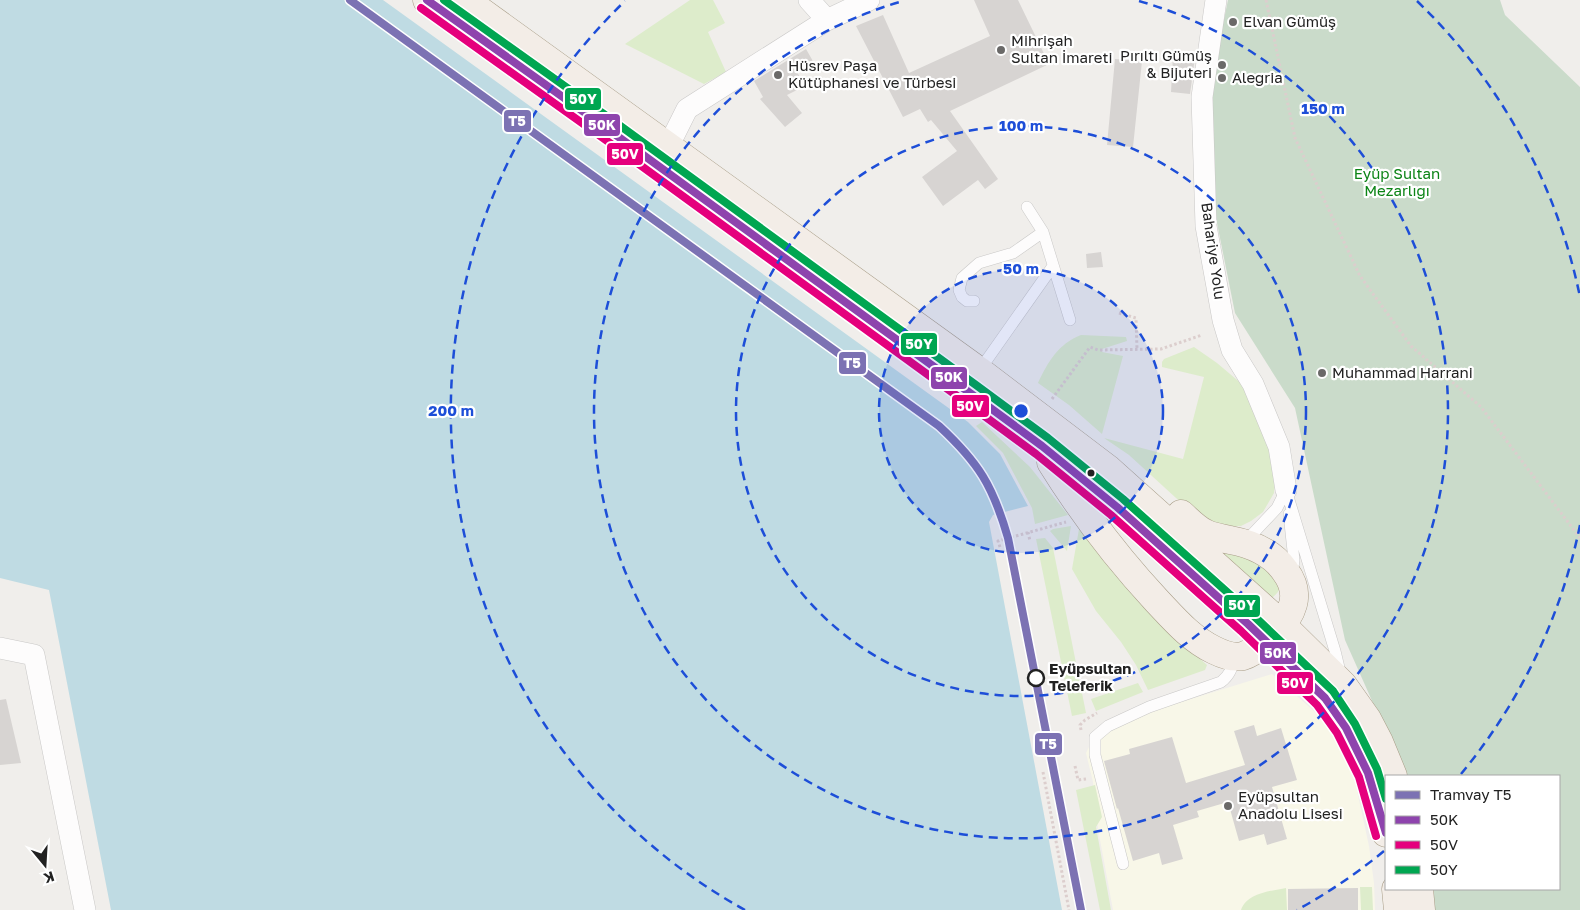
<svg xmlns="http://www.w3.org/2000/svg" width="1580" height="910" font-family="'Golos Text',sans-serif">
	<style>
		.education { fill: #f8f7e8 }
		.grass { fill: #ddeccb }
		.cemetery { fill: #cadbca }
		.water { fill: #bfdbe3 }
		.building { fill: #d7d4d2 }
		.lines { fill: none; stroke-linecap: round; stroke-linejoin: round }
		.lane-casing { stroke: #c9c8c7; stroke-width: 12 }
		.street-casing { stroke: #c9c8c7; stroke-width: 22 }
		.primary-casing { stroke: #a79c86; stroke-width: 29 }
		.path { stroke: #dccecd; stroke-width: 3; stroke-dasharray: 2.5 2.5; stroke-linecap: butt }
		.lane { stroke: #fdfcfc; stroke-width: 11 }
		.street { stroke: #fdfcfc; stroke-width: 21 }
		.primary { stroke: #f3ede7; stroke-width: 28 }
		.bus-1-casing { stroke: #fff; stroke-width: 11 }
		.bus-2-casing { stroke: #fff; stroke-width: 11 }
		.bus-3-casing { stroke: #fff; stroke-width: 11 }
		.bus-1 { stroke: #8e44ad; stroke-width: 8 }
		.bus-2 { stroke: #e5007d; stroke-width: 8 }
		.bus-3 { stroke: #00a651; stroke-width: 8 }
		.tram-1-casing { stroke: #fff; stroke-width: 11 }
		.tram-1 { stroke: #7c72b3; stroke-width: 8 }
		.ring { fill: none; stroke: #1d4ed8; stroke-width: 2.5; stroke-dasharray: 9 6 }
		.poi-dot { fill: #6a6968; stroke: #fff; stroke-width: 2 }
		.bus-dot { fill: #222; stroke: #fff; stroke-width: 2 }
		.stop-dot { fill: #fff; stroke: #222; stroke-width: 2.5 }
		.labels { text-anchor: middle; stroke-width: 4.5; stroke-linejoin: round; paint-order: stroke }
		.poi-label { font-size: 15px; fill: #222; stroke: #fff; text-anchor: start }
		.park-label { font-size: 15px; fill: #0c8416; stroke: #fff }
		.street-label { font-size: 15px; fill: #222; stroke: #fff }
		.stop-label { font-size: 15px; font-weight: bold; fill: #222; stroke: #fff; text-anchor: start }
		.centre { fill: #1d4ed8; stroke: #fff; stroke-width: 2.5 }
		.ring-label { font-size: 15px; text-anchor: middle; font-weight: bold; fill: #1d4ed8; stroke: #fff; stroke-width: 4.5; stroke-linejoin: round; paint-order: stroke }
		.line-badge { stroke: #fff; stroke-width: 2 }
		.badge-label { font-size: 14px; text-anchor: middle; font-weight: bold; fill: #fff }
	</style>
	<rect width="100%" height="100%" fill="#f0eeeb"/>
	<!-- education -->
	<path class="education" d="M 1272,674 L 1324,720 L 1354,777 L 1369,846 L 1374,883 L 1375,910 L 1113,910 L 1098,829 L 1093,782 L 1086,753 L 1095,735 L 1107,725 Z"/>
	<!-- grass -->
	<path class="grass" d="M 690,0 L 713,0 L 725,23 L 708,32 L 726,72 L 704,84 L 625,44 Z
		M 1081,335 L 1126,337 L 1127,341 L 1102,349 L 1102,352 L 1123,356 L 1102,434 L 1069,405 L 1038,383 C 1048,362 1058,344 1081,335 Z
		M 1194,347 L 1217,363 L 1249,390 L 1261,418 L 1276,474 L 1274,493 L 1263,512 L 1251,521 L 1241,526 L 1224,527 L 1199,519 L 1129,455 L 1104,438 L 1183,459 L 1204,377 L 1162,367 L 1162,362 L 1164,359 Z
		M 982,422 L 1030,467 L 1068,515 L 1035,524 L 1032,508 L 1003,453 L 976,426 Z
		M 1071,526 L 1067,551 L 1050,531 L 1053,529 Z
		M 1079,529 L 1126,585 L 1191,651 L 1207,665 L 1205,670 L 1148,690 L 1136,665 L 1121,642 L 1096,611 L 1072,569 Z
		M 1045,538 L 1053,548 L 1086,713 L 1072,716 L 1036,539 Z
		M 1224,553 C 1238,551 1282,572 1279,589 C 1279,592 1275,595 1272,598 L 1223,556 Z
		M 1138,683 L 1143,692 L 1096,711 L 1091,699 Z
		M 1095,785 L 1102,817 L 1096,827 L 1111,910 L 1100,910 L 1076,790 Z
		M 1360,887 L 1372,887 L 1373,910 L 1361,910 Z
		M 1286,888 L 1287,910 L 1241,910 C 1247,893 1271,891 1286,888 Z"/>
	<!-- cemetery -->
	<path class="cemetery" d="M 1228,0 L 1500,0 L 1505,15 L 1580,87 L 1580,910 L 1435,910 L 1430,889 L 1559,889 L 1559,776 L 1402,776 L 1393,748 L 1345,640 L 1295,408 L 1235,313 L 1214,208 L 1210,87 Z"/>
	<!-- water -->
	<path class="water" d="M 0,0 L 383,0 L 968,422 L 1000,454 L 1028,506 L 993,515 L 989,522 L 1062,910 L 111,910 L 49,590 L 0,578 Z"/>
	<!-- building -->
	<path class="building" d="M 974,0 L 1018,0 L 1049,64 L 950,111 L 998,179 L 985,189 L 978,180 L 943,206 L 922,177 L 957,151 L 931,120 L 928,122 L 920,109 L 903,117 L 856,26 L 883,15 L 909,73 L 990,36 Z
		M 806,49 L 814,63 L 797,72 L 805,86 L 787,95 L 802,113 L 785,127 L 760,99 L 763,97 L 754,81 Z
		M 1173,55 L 1195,57 L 1190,94 L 1171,92 Z
		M 1115,59 L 1142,61 L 1133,147 L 1107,145 Z
		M 1101,252 L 1103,267 L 1087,268 L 1086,254 Z
		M 6,699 L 21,763 L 0,765 L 0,700 Z
		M 1254,725 L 1257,736 L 1281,728 L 1297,780 L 1272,787 L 1287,839 L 1267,845 L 1264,834 L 1239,841 L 1228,802 L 1197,811 L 1199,817 L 1173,825 L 1183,859 L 1162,865 L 1159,853 L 1133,861 L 1118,808 L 1117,809 L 1104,761 L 1130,754 L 1129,749 L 1172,737 L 1186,783 L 1245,765 L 1234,731 Z
		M 1358,888 L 1358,910 L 1288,910 L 1288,889 Z"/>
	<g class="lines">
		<!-- lane casing -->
		<g class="lane-casing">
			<path id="lane" d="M 1027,207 L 1043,232 L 1070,320
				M 974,301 L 967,301 L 962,297 L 959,290 L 962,278 L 979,263 L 1013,253 L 1043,232
				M 979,371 L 1053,266
				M 1286,490 L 1335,651 L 1341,676
				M 1289,514 L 1294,560 L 1292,575
				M 1244,543 L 1277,508 L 1286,490
				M 1123,864 L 1095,755 L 1095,737 L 1108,726 L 1149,707 L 1221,682 C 1230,675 1232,668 1235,657"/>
		</g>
		<!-- street casing -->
		<g class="street-casing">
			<path id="street" d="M 809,0 L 827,20
				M 1216,0 L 1202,97 L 1206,226 L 1223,320 L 1232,350 L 1253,384 L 1279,447 L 1286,490
				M 668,147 L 687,109 L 827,20 L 869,0
				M 0,648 L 34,655 L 85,910"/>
		</g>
		<!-- primary casing -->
		<g class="primary-casing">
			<path id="primary" d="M 427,0 L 609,130 L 970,393 L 1042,446 L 1117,507 L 1248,624 L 1325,698 L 1346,728 L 1368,773 L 1386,833
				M 465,0 L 979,371 L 1108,469 L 1282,625 L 1343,685 L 1367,719 L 1379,742 L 1393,776
				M 1051,462 C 1082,512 1117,558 1157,601 C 1174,619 1191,639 1214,650 C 1222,654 1234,658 1243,656 C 1255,652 1265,643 1274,634 C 1292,615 1303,595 1285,571 C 1272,552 1252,544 1230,540 C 1222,538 1212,537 1205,533 C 1196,529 1188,520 1181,514
				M 1396,889 L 1398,910
				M 1419,889 L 1421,910"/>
		</g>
		<!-- path -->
		<path class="path" d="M 1266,0 L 1295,138 L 1360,276 L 1411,346 L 1481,407 L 1580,538
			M 1119,313 L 1136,318 L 1137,349
			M 1052,399 L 1090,347 L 1098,350 L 1161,349 L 1202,335
			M 1028,532 L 1030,541
			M 1000,547 L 998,541 L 1066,522
			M 1081,730 L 1080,725 L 1085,720 L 1097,713
			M 1075,766 L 1078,780 L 1086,779
			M 1043,772 L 1069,910"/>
		<!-- lane -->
		<use href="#lane" class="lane"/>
		<!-- street -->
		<use href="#street" class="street"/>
		<!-- primary -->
		<use href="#primary" class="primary"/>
		<!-- bus-1 casing -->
		<g class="bus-1-casing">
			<path id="bus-1" d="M 427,0 L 609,130 L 970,393 L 1042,446 L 1117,507 L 1248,624 L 1325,698 L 1346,728 L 1368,773 L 1386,833"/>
		</g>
		<!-- bus-2 casing -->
		<g class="bus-2-casing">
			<path id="bus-2" d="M 421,8 L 603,138 L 964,401 L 1036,454 L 1111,515 L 1241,631 L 1317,705 L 1337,733 L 1359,777 L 1376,836"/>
		</g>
		<!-- bus-3 casing -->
		<g class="bus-3-casing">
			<path id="bus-3" d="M 444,0 L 615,122 L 976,385 L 1048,438 L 1123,499 L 1255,617 L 1333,691 L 1355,724 L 1377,769 L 1386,799"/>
		</g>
		<!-- bus-1 -->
		<use href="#bus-1" class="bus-1"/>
		<!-- bus-2 -->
		<use href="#bus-2" class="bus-2"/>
		<!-- bus-3 -->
		<use href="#bus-3" class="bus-3"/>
		<!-- tram-1 casing -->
		<g class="tram-1-casing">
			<path id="tram-1" d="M 350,0 L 939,426 C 979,463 993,486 1008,538 L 1081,910"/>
		</g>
		<!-- tram-1 -->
		<use href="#tram-1" class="tram-1"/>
	</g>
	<!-- distance rings -->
	<circle cx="1021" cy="411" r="142" fill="#1d4ed8" fill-opacity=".12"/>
	<g class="ring">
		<circle cx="1021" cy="411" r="142"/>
		<circle cx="1021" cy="411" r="285"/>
		<path d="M1139 1A427 427 0 1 1 903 1"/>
		<path d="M1580 525A570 570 0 0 1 1461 774M1384 851A570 570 0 0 1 1297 910M745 910A570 570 0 0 1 625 1M1417 1A570 570 0 0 1 1580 297"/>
	</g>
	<!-- markers -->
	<g class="poi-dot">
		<circle cx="1233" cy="22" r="5"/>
		<circle cx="1001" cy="50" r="5"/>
		<circle cx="1222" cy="65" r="5"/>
		<circle cx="778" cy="75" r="5"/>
		<circle cx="1222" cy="78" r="5"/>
		<circle cx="1322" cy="373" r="5"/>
		<circle cx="1228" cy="806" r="5"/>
	</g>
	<circle class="bus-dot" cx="1091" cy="473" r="4.5"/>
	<circle class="stop-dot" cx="1036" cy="678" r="8"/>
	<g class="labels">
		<!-- poi labels -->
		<g class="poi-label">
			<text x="1243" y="27">Elvan Gümüş</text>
			<text x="1011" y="46">Mihrişah<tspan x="1011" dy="17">Sultan İmareti</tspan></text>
			<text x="1212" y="61" text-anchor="end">Pırıltı Gümüş<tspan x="1212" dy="17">&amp; Bijuteri</tspan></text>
			<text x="788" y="71">Hüsrev Paşa<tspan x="788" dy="17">Kütüphanesi ve Türbesi</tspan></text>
			<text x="1232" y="83">Alegria</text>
			<text x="1332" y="378">Muhammad Harrani</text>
			<text x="1238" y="802">Eyüpsultan<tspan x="1238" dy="17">Anadolu Lisesi</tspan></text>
		</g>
		<!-- park labels -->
		<g class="park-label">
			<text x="1397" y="179">Eyüp Sultan<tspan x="1397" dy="17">Mezarlığı</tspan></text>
		</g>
		<!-- street labels -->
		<g class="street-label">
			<text transform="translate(1213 251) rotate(82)" y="5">Bahariye Yolu</text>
		</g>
		<!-- stop labels -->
		<g class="stop-label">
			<text x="1049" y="674">Eyüpsultan<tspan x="1049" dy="17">Teleferik</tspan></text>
		</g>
	</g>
	<circle cx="1021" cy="411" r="8" class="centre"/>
	<g class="ring-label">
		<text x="1323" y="114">150 m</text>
		<text x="1021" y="131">100 m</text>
		<text x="1021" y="274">50 m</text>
		<text x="451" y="416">200 m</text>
	</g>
	<g class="line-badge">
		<rect x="564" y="87" width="38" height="24" rx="5" fill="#00a651"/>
		<rect x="503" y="109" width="29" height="24" rx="5" fill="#7c72b3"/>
		<rect x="583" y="113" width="38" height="24" rx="5" fill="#8e44ad"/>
		<rect x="606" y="142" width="38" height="24" rx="5" fill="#e5007d"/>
		<rect x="900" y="332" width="38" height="24" rx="5" fill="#00a651"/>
		<rect x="838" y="351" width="29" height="24" rx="5" fill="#7c72b3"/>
		<rect x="930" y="366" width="38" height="24" rx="5" fill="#8e44ad"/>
		<rect x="951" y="394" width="39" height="24" rx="5" fill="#e5007d"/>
		<rect x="1223" y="594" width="38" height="24" rx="5" fill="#00a651"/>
		<rect x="1259" y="641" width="38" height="24" rx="5" fill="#8e44ad"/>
		<rect x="1276" y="671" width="38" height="24" rx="5" fill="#e5007d"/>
		<rect x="1034" y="732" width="29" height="24" rx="5" fill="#7c72b3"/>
	</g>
	<g class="badge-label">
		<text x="583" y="104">50Y</text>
		<text x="517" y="126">T5</text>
		<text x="602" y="130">50K</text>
		<text x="625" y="159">50V</text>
		<text x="919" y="349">50Y</text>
		<text x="852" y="368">T5</text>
		<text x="949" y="382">50K</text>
		<text x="970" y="411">50V</text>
		<text x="1242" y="610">50Y</text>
		<text x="1278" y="658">50K</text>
		<text x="1295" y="688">50V</text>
		<text x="1048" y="749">T5</text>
	</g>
	<!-- legend -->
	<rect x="1385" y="775" width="175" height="115" fill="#ffffff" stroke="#a7a7a7"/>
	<rect x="1395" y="791" width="25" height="8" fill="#7c72b3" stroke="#a7a7a7"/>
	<text x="1430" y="800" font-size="15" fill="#222222">Tramvay T5</text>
	<rect x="1395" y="816" width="25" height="8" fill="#8e44ad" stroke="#a7a7a7"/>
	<text x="1430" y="825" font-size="15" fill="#222222">50K</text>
	<rect x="1395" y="841" width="25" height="8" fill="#e5007d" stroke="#a7a7a7"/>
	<text x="1430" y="850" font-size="15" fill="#222222">50V</text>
	<rect x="1395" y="866" width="25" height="8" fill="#00a651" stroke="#a7a7a7"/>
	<text x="1430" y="875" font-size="15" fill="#222222">50Y</text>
	<!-- north arrow -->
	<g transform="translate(45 865) rotate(162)" stroke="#ffffff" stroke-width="4" paint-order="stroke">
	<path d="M0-4L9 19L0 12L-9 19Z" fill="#222222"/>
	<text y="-8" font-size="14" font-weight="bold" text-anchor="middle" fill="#222222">K</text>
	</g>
</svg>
